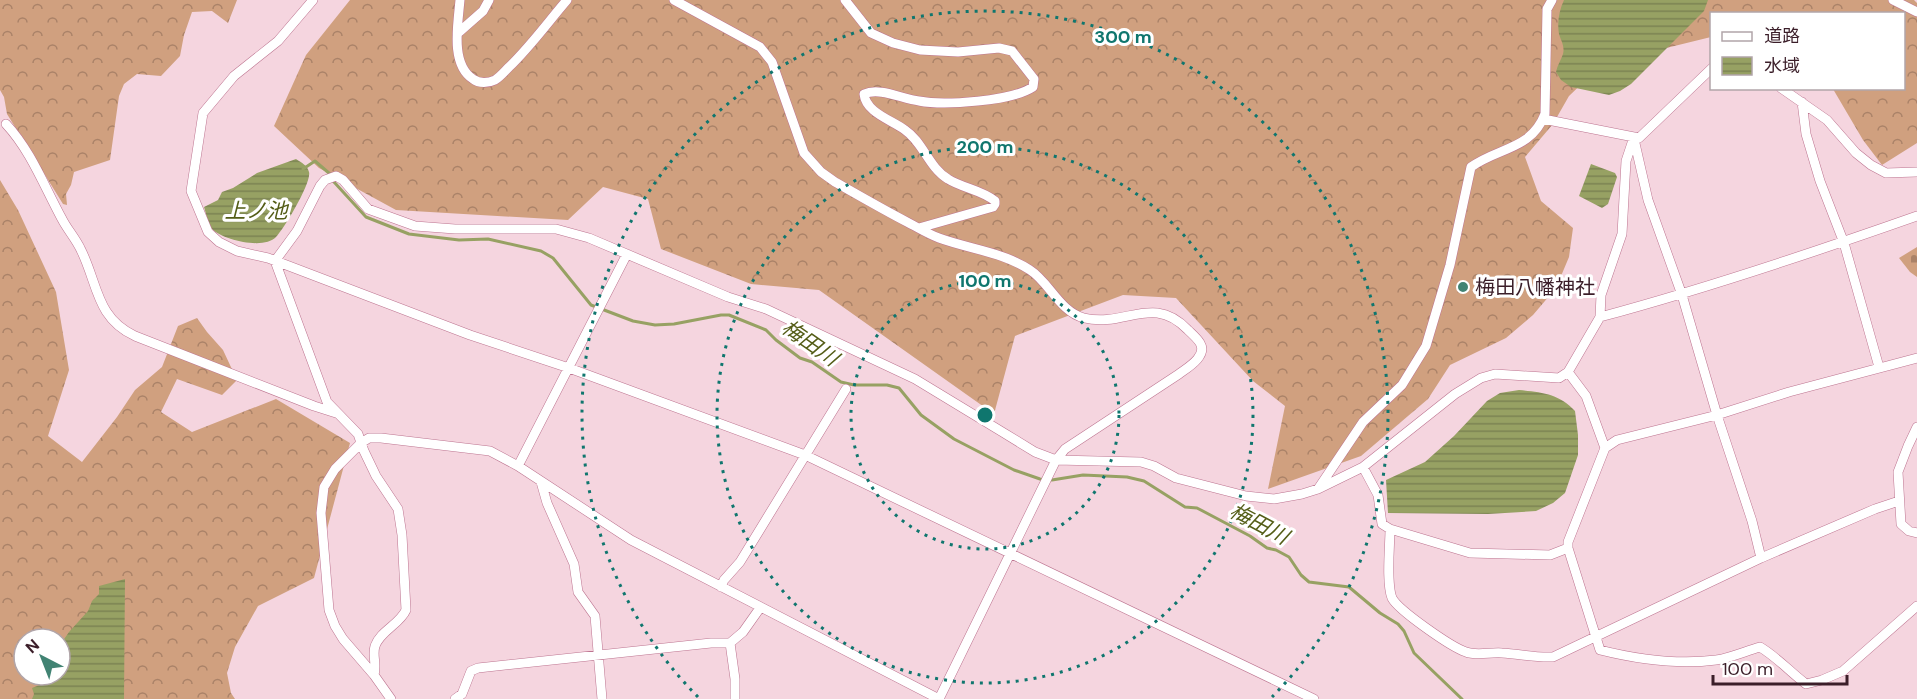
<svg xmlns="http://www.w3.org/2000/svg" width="1917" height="699" font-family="'DM Sans','Noto Sans JP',sans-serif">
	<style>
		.forest { fill: url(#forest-crowns); fill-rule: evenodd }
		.cemetery { fill: url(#cemetery-stones) }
		.water { fill: url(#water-rules) }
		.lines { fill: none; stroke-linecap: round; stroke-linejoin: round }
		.stream { stroke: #97a163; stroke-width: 3 }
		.minor-casing { stroke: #bd7490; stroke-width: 10 }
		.minor { stroke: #fff; stroke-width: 9 }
		.ring { fill: none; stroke: #0f766e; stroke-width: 3; stroke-dasharray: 3 6 }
		.poi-dot { fill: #418373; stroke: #fff; stroke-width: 2 }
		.labels { text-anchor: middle; stroke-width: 6; stroke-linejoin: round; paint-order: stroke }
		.poi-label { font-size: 20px; fill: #3b1e29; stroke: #fff; text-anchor: start }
		.water-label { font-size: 21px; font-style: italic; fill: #545d17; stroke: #fff }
		.centre { fill: #0f766e; stroke: #fff; stroke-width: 3 }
		.ring-label { font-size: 18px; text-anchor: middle; font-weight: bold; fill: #0f766e; stroke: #fff; stroke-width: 6; stroke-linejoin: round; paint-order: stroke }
	</style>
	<defs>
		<pattern id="forest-crowns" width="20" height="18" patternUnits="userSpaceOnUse" patternTransform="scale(1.5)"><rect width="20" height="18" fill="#d0a07f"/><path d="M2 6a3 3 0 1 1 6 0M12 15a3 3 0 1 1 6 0" fill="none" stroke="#aa8268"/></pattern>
		<pattern id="cemetery-stones" width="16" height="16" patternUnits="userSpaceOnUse" patternTransform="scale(1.5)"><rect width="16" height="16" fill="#d0a07f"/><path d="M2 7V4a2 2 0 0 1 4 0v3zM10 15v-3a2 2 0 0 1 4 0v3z" fill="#aa8268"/></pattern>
		<pattern id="water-rules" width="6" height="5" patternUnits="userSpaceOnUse" patternTransform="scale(1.5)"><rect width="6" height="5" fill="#97a163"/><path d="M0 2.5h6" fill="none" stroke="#7c8352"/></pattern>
	</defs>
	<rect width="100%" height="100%" fill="#f5d5df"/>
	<!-- forest -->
	<path class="forest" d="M 0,0 L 237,0 L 228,23 L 212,11 L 192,12 L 184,35 L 180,56 L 161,76 L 137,74 L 124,84 L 119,96 L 110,160 L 74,172 L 71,185 L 66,194 L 67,205 L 63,204 L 7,114 L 4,97 L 0,90 Z
		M 350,0 L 1914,0 L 1917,3 L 1917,143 L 1882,165 L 1863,140 L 1833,89 L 1904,88 L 1904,14 L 1712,14 L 1711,37 L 1654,51 L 1593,73 L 1569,96 L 1553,124 L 1525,157 L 1541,201 L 1573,228 L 1569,257 L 1556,288 L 1533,315 L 1506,338 L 1450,365 L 1428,399 L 1361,456 L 1268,489 L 1285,406 L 1253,381 L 1176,298 L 1123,295 L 1015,336 L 994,414 L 819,290 L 751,284 L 661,249 L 648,199 L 603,187 L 568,220 L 396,210 L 319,168 L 274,126 L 306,55 Z
		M 0,180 L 18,210 L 56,292 L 69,370 L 48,436 L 82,462 L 117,417 L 135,390 L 162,367 L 178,326 L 197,318 L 207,332 L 223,350 L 237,380 L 222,395 L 177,379 L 161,412 L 192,432 L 276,399 L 350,443 L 314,578 L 258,606 L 235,647 L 227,673 L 231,693 L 235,699 L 0,699 ZM 24,639 L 60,639 L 60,675 L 24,675 Z"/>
	<!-- cemetery -->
	<path class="cemetery" d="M 1917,247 L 1917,277 L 1910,272 L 1899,258 Z"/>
	<!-- water -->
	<path class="water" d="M 1564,0 L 1708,0 L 1704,11 L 1631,84 L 1620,91 L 1609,95 L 1571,87 L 1561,80 L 1556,72 C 1557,66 1561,60 1563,54 C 1565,46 1561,41 1559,34 C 1557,22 1559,11 1564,0 Z
		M 296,159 C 302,163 307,165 309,172 C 312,182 284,229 276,237 C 264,250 223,240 212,229 C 208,224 206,213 204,207 L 218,200 L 222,192 L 233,188 L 257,173 Z
		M 1591,164 L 1615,173 L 1617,177 L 1608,204 L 1602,208 L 1579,196 Z
		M 1519,390 C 1541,392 1560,394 1575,411 L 1578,435 L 1578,455 L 1565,493 L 1553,503 L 1536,511 L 1488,514 L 1388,513 L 1386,480 L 1425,462 L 1454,436 L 1487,401 L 1500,393 Z
		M 125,579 L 124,699 L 32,699 L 34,694 L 32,688 L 42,684 L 42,675 L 60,675 L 60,645 L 69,632 L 88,611 L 92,601 L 99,594 L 99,586 Z"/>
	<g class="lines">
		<!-- stream -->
		<path class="stream" d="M 303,169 L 315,161 L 330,174 L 334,182 L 366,217 L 409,234 L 459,240 L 488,239 L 541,251 L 553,258 L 591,305 L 633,321 L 655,325 L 674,324 L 721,315 L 729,315 L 766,330 L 776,340 L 800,358 L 812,362 L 841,382 L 854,385 L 887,385 L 899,388 L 921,415 L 954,439 L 1014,470 L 1040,479 L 1052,480 L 1083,475 L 1127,477 L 1144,481 L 1185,507 L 1197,508 L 1250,536 L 1267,548 L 1276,550 L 1289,557 L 1301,575 L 1309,582 L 1349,587 L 1380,613 L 1398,624 L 1404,631 L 1414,653 L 1462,699"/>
		<!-- minor casing -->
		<g class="minor-casing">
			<path id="minor" d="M 313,0 L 278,41 L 234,76 L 203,113 L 191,191 L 208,232 L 219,242 L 237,251 L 268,258 L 470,335 L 569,368 L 805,455 L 1314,699
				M 460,0 C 458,24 450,64 473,79 C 479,84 489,83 495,80 C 500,77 505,71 509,67 C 530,47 548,22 567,0
				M 674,0 L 760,47 L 772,62 L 804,153 L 821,172 L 835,182 C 858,195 882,209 907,222 C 917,227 928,234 939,238 C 969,249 1003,252 1030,270 C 1049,282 1060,312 1084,318 C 1125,328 1153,293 1188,330 C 1192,334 1197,338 1200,343 C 1208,356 1187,368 1179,374 L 1065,449 L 1056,460 L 939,699
				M 845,0 L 871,33 L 893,43 L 920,50 L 958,52 L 999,48 L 1012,51 L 1034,79 L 1033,87 C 1012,101 944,106 919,101 C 902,99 880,87 864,94 C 866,113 892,120 905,130 C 923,142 929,168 948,179 C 962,188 982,190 995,201 L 995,204 L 993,207 L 919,228
				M 1893,0 L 1917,12
				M 458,33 L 483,11 L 489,0
				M 1781,88 L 1827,120 L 1856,153 L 1871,165 L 1886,173 L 1917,172
				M 1802,102 L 1806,134 L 1820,181 L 1844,243 L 1879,367
				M 1543,119 L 1639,138 L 1712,68
				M 6,124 C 31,151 44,186 62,219 C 67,229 76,239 81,250 C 98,284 96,318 135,336 L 314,406 L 336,413
				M 1634,139 L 1648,200 L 1682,295 L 1717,415 L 1752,521 L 1761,558
				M 1600,317 C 1708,288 1812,253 1917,216
				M 1917,358 L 1789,392 L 1717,415 L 1617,440 L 1605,448 L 1568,542 L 1568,548 L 1600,650 C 1636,659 1678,665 1716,660 C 1730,658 1746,651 1760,647 C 1777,657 1790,672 1806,684 L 1822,680 L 1843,671 L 1917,606
				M 1568,372 L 1586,396 L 1605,448
				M 1917,427 L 1908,446 L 1898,472 L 1901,524 L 1909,531 L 1917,533
				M 518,466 L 627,254
				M 1363,467 L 1378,495 L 1382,524 L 1390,529 L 1470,553 L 1550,555 L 1568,548
				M 541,482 L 547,503 L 574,564 L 578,592 L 595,616 L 602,699
				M 1318,489 L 1363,422 L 1402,385 L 1426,346 L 1450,265 L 1471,167 C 1499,147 1531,150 1545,114 L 1547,9 L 1552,0
				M 1390,529 C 1390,545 1386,583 1392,598 C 1398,610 1451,647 1466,652 C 1476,656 1491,652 1502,653 C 1520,654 1535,658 1553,657 L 1761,558 L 1875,509 L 1899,501
				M 721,587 L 724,580 L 740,562 L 846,389
				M 730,643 L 735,679 L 735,699
				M 374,675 C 377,663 372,656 375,646 C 380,631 400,624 406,610 L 402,535 L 398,509 L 376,476 L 364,451 L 358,434 L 327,402 L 275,261 L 297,231 L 320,186 L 325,180 L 336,176 L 343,180 L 368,209 L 415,226 L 455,229 L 556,229 L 589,238 L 728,297 L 766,309 L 915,379 L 1004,433 L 1035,452 L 1056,460 L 1141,462 L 1154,466 L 1176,478 L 1246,496 L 1274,499 L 1302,494 L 1318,489 L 1363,467 L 1455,394 L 1481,378 L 1495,374 L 1559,378 L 1568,372 L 1600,317 L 1601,295 L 1622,234 L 1626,161 L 1634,137
				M 391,699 L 374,675 L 343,639 L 335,626 L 329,610 L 321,513 L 324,487 L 335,469 L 361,443 L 369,438 L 381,438 L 490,451 L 518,466 L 631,540 L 939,699
				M 455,699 L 462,694 L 471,671 L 478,668 L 711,643 L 730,643 L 743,632 L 760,608"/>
		</g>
		<!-- minor -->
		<use href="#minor" class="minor"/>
	</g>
	<!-- distance rings -->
	<g class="ring">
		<circle cx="985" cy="415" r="134"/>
		<circle cx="985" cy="415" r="268"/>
		<path d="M698 697A403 403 0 1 1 1272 697"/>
	</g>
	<!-- markers -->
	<circle class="poi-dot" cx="1463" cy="287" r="6"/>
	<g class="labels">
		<!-- poi labels -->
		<g class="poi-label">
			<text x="1475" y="294">梅田八幡神社</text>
		</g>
		<!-- water labels -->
		<g class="water-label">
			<text x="256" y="218">上ノ池</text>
			<text transform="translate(810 343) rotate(35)" y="7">梅田川</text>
			<text transform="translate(1259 524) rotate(28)" y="7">梅田川</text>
		</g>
	</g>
	<circle cx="985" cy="415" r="9" class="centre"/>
	<g class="ring-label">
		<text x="1123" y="43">300 m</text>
		<text x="985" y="153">200 m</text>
		<text x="985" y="287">100 m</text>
	</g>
	<!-- legend -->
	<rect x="1710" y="12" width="195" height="78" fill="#ffffff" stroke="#b1a5a9" stroke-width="1.5"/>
	<rect x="1722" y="32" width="30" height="9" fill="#ffffff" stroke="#b1a5a9" stroke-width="1.5"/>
	<text x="1764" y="42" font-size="18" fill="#3b1e29">道路</text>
	<rect x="1722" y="57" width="30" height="18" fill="url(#water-rules)" stroke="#b1a5a9" stroke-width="1.5"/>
	<text x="1764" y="72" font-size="18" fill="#3b1e29">水域</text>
	<!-- north arrow -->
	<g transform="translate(42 657) rotate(318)"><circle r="28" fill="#ffffff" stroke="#b1a5a9" stroke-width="1.5"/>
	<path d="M0-4.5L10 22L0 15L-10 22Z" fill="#418373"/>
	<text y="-9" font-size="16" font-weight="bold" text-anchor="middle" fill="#3b1e29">N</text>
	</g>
	<!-- scale -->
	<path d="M1713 675v9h134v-9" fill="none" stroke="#3b1e29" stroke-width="3"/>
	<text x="1722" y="675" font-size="18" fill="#3b1e29" stroke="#ffffff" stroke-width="4.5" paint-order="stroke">100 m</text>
</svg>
